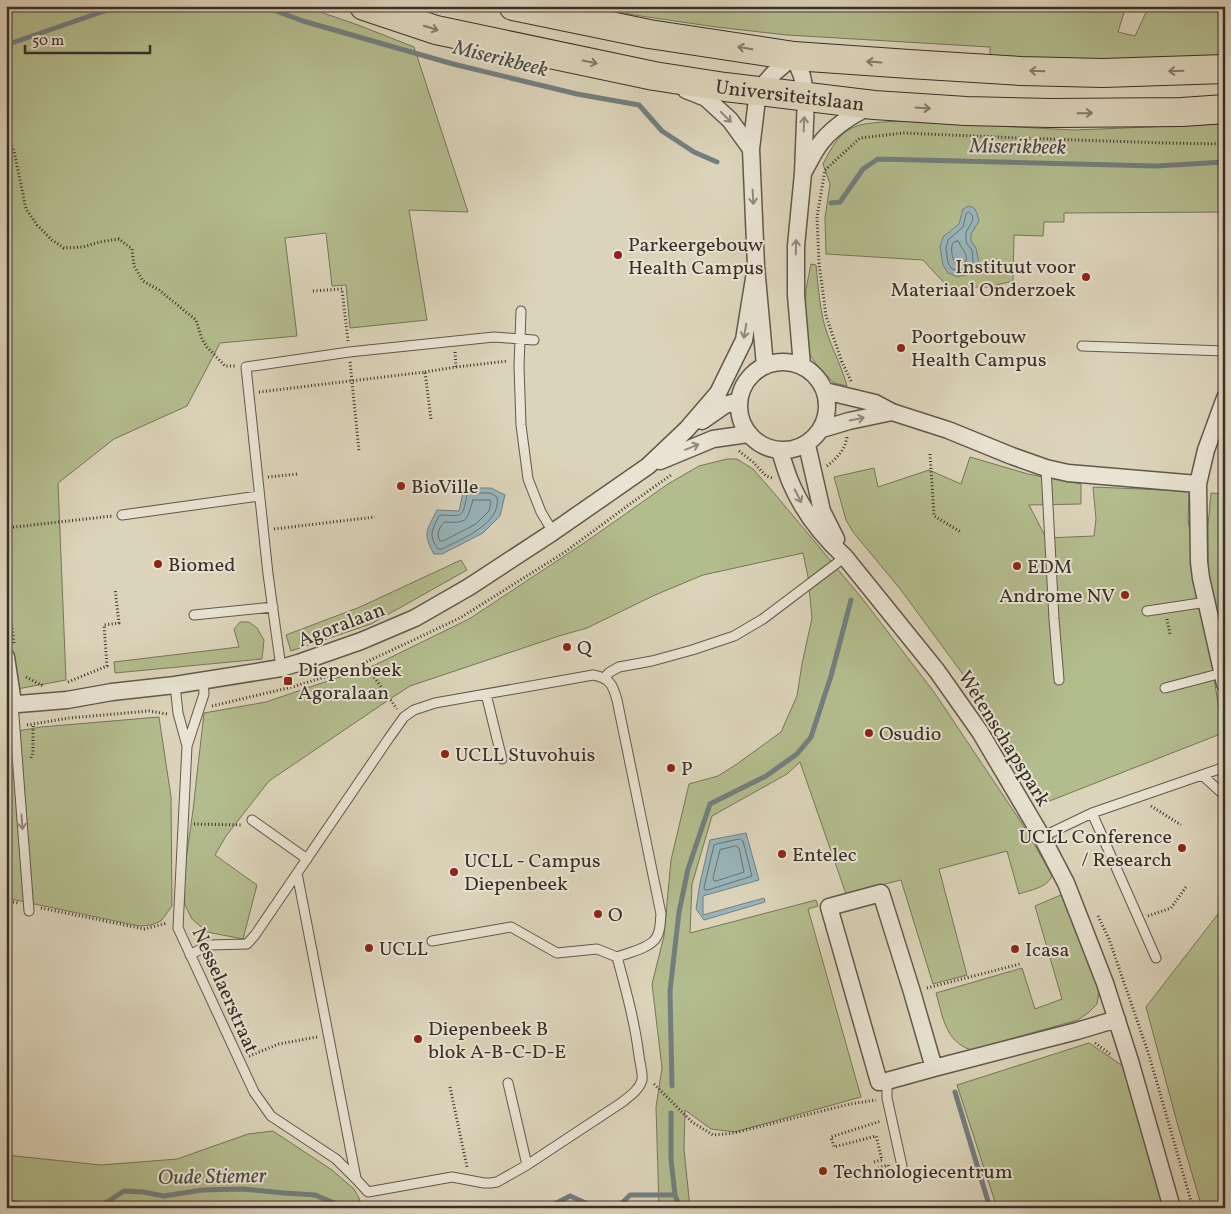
<svg xmlns="http://www.w3.org/2000/svg" width="1231" height="1214" font-family="Vollkorn,serif">
	<style>
		.green { fill: #b3bc8d; stroke: #76765a }
		.water { fill: #97b5bb; stroke: #727f80 }
		.lines { fill: none; stroke-linecap: round; stroke-linejoin: round }
		.shore { stroke: #687272; stroke-width: 1 }
		.stream { stroke: #727f80; stroke-width: 5 }
		.service-casing { stroke: #62584c; stroke-width: 11 }
		.minor-casing { stroke: #62584c; stroke-width: 19 }
		.trunk-casing { stroke: #3a2f28; stroke-width: 30 }
		.path { stroke: #3a2f28; stroke-width: 3; stroke-dasharray: 1 2.5; stroke-linecap: butt }
		.service { stroke: #e8e3d2; stroke-width: 9 }
		.minor { stroke: #e8e3d2; stroke-width: 16 }
		.trunk { stroke: #dcd4ba; stroke-width: 28 }
		.oneway { stroke: #83796a }
		.oneway2 { stroke: #91897d }
		.poi-dot { fill: #8f2418; stroke: #e8e3d2; stroke-width: 2 }
		.labels { text-anchor: middle; stroke-width: 4; stroke-linejoin: round; paint-order: stroke }
		.street-label { font-size: 20px; fill: #3a2f28; stroke: #e8e3d2 }
		.poi-label { font-size: 20px; fill: #3a2f28; stroke: #e8e3d2; text-anchor: start }
		.water-label { font-size: 21px; font-style: italic; fill: #4d4a45; stroke: #e8e3d2 }
	</style>
	<rect width="100%" height="100%" fill="#dcd4ba"/>
	<filter id="stains"><feTurbulence type="fractalNoise" baseFrequency=".004" numOctaves="4"/><feColorMatrix values="0 0 0 0 .2 0 0 0 0 .09 0 0 0 0 .02 0 0 0 .5 -.17"/></filter>
	<radialGradient id="worn" r=".72"><stop offset=".6" stop-color="#630" stop-opacity="0"/><stop offset="1" stop-color="#630" stop-opacity=".3"/></radialGradient>
	<!-- green -->
	<path class="green" d="M 6,6 L 303,6 L 358,25 L 414,47 L 468,212 L 409,210 L 427,320 L 350,328 L 346,285 L 332,286 L 326,233 L 285,238 L 297,336 L 220,343 L 187,406 L 114,439 L 58,483 L 66,680 L 6,691 Z
		M 594,6 L 1126,6 L 1118,32 L 1135,36 L 1149,6 L 1225,6 L 1225,57 L 1136,62 L 990,58 L 990,47 L 787,35 L 716,27 L 634,15 Z
		M 900,121 L 1074,130 L 1225,124 L 1225,212 L 1064,213 L 1064,222 L 1044,222 L 1043,236 L 1014,235 L 1013,281 L 989,287 L 948,287 L 923,260 L 826,254 L 825,218 L 830,184 L 823,164 C 844,121 856,124 900,121 Z
		M 811,264 L 816,265 C 818,283 819,302 823,319 C 828,342 841,363 847,386 L 834,383 L 816,364 L 809,353 L 805,321 L 806,289 Z
		M 970,457 L 1028,474 L 1081,484 L 1081,504 L 1029,505 L 1046,538 L 1094,536 L 1096,519 L 1093,487 L 1189,491 L 1188,520 L 1223,733 L 1047,802 L 1003,729 L 901,590 L 853,532 L 846,520 L 834,477 L 874,468 L 878,487 L 929,470 L 961,484 Z
		M 727,459 L 737,459 L 753,469 L 774,493 L 861,597 L 934,692 L 1027,831 L 1052,876 C 1047,888 1030,890 1019,894 L 1007,851 L 939,869 L 967,975 L 933,984 L 901,880 L 846,894 L 800,762 L 787,774 L 712,816 L 692,884 L 690,933 L 816,900 L 818,906 L 808,909 L 861,1097 L 735,1132 L 711,1129 L 685,1110 L 684,1149 L 690,1208 L 659,1208 L 656,1107 L 662,1068 L 652,984 L 664,936 L 671,860 L 689,784 L 718,776 L 737,764 L 781,732 L 797,696 L 802,664 L 812,618 L 808,577 L 803,553 L 703,575 L 655,595 L 587,628 L 559,636 L 410,686 L 390,699 L 269,781 L 226,836 L 215,855 L 257,885 L 243,939 L 207,932 L 192,919 L 185,905 L 183,881 L 193,810 L 204,713 L 266,702 L 375,665 L 469,619 L 584,543 L 668,484 L 699,466 Z
		M 1211,493 L 1225,494 L 1225,633 L 1221,630 L 1219,626 L 1208,568 L 1208,526 Z
		M 461,560 L 467,570 L 371,624 L 291,651 L 286,635 L 360,607 Z
		M 240,622 L 249,622 L 257,628 L 264,640 L 262,659 L 115,673 L 114,662 L 239,647 L 234,629 Z
		M 159,717 L 171,797 L 172,906 L 161,921 L 151,925 L 139,926 L 6,898 L 6,733 L 41,727 Z
		M 1061,895 L 1092,965 L 1097,981 L 1099,992 L 1097,1004 L 1088,1013 L 1078,1020 L 971,1050 C 945,1041 943,1017 936,993 L 1022,968 L 1035,1009 L 1062,999 L 1035,906 Z
		M 1225,905 L 1225,1208 L 1202,1208 L 1178,1126 L 1146,1007 Z
		M 1089,1043 L 1123,1066 L 1163,1208 L 997,1208 L 957,1085 Z
		M 273,1131 L 332,1170 L 354,1189 L 359,1198 L 362,1208 L 6,1208 L 6,1155 L 101,1165 L 177,1159 L 248,1134 Z"/>
	<!-- water -->
	<path class="water" d="M 969,206 L 974,208 L 977,213 L 979,221 L 971,234 L 971,241 L 976,248 L 979,263 L 973,273 L 958,277 L 948,273 L 943,265 L 940,247 L 943,237 L 959,224 L 963,209 Z
		M 464,488 L 491,488 L 505,495 L 500,516 L 483,533 L 442,554 L 434,554 C 422,533 427,530 437,510 L 459,511 Z
		M 746,833 L 759,880 L 703,896 L 703,915 L 764,898 L 765,902 L 704,920 L 696,909 L 700,883 L 710,840 Z"/>
	<g class="lines">
		<!-- shore -->
		<path class="shore" d="M 969,212 L 972,215 L 973,220 L 966,232 L 966,241 L 967,244 L 972,250 L 973,262 L 969,268 L 958,271 L 952,269 L 948,263 L 946,248 L 948,240 L 963,227 L 966,214 Z
			M 957,241 L 959,242 C 961,249 970,255 965,263 C 962,264 959,265 957,264 C 952,262 950,247 953,243 C 954,242 956,242 957,241 Z
			M 469,493 L 490,493 L 497,497 C 502,524 461,539 442,549 L 438,549 C 428,535 432,530 439,516 L 441,515 C 464,516 462,518 467,495 Z
			M 473,500 L 490,500 L 491,503 L 489,511 L 476,524 L 443,541 L 440,541 C 436,535 439,526 445,522 C 469,523 466,521 473,500 Z
			M 740,839 L 743,841 L 752,876 L 708,890 L 705,890 L 704,888 L 705,883 L 714,845 Z
			M 736,846 L 739,848 L 744,872 L 716,881 L 714,881 L 713,878 L 720,850 Z"/>
		<!-- stream -->
		<path class="stream" d="M 263,6 L 303,21 L 453,64 L 577,94 L 639,105 L 662,131 L 694,152 L 717,162
			M 6,45 L 119,6
			M 831,203 L 840,202 L 863,169 L 878,159 L 1156,166 L 1225,162
			M 672,1086 L 670,991 L 679,912 L 688,869 L 710,804 L 766,776 L 797,754 L 811,737 L 831,676 L 851,600
			M 955,1092 L 990,1208
			M 671,1113 L 671,1159 L 675,1195
			M 6,1201 L 41,1208
			M 98,1208 L 124,1191 L 143,1192 L 164,1196 L 202,1190 L 243,1189 L 284,1193 L 315,1195 L 339,1205 L 359,1208
			M 480,1208 L 500,1206 L 517,1208
			M 547,1208 L 570,1196 L 597,1208
			M 617,1208 L 630,1195 L 675,1195 L 679,1205 L 678,1208"/>
		<!-- service casing -->
		<g class="service-casing">
			<path id="service" d="M 521,311 L 519,366 L 521,425 L 528,479 L 541,512 L 553,532
				M 1082,346 L 1225,351
				M 1046,468 L 1054,619 L 1059,680
				M 122,515 L 259,496
				M 1147,611 L 1207,602
				M 194,615 L 273,607
				M 281,668 L 268,574 L 246,367 L 349,352 L 494,337 L 534,340
				M 604,678 L 610,672 L 619,667 L 652,661 L 692,650 L 734,636 L 763,619 L 845,557
				M 203,680 L 204,694 L 187,746 L 178,928 L 254,1092 L 271,1116 L 336,1159 L 356,1179 L 368,1192 L 452,1177 L 484,1183 L 491,1183 L 497,1182 L 527,1165 L 621,1103 C 630,1096 639,1090 642,1080 C 643,1073 640,1064 639,1056 C 635,1023 626,990 617,957
				M 175,685 L 178,713 L 187,746
				M 1165,688 L 1222,673
				M 486,694 L 502,759
				M 13,703 L 29,911
				M 1202,775 L 1225,796
				M 1092,813 L 1156,958
				M 252,820 L 307,859
				M 1042,837 L 1092,813 L 1225,767
				M 297,873 L 356,1178
				M 190,955 L 208,945 L 247,944 L 255,935 L 389,738 L 404,717 L 414,710 L 435,703 L 593,675 C 610,678 613,685 617,700 L 661,914 C 660,922 661,931 656,938 C 650,948 628,953 617,957 L 597,949 L 557,953 L 511,927 L 432,941
				M 887,1081 L 887,1098 L 902,1166
				M 508,1083 L 527,1165"/>
		</g>
		<!-- minor casing -->
		<g class="minor-casing">
			<path id="minor" d="M 686,90 L 706,98 L 730,120 L 751,149
				M 804,171 C 810,161 815,149 823,140 C 835,126 854,114 871,106
				M739 406a44 44 0 1 1 88 0a44 44 0 1 1-88 0Z
				M 765,366 L 756,266 L 751,149 L 758,91 L 774,73 L 794,56 L 802,76 L 806,97 L 803,173 L 796,246 L 796,295 L 802,366
				M 825,391 L 875,403 L 892,412 L 948,430 L 1012,456 L 1046,468 L 1068,473 L 1198,484 L 1199,562 L 1201,578 L 1225,684
				M 702,421 L 725,405 L 739,401
				M 822,429 L 849,421 L 892,412
				M 807,445 L 822,511 L 836,539
				M 780,451 C 783,461 786,471 790,481 C 802,510 822,536 845,557 L 937,671 L 980,732 L 1042,837 L 1066,883 L 1105,983 L 1130,1061 L 1172,1208
				M 660,461 L 713,439 L 748,434
				M 1198,484 L 1206,450 L 1225,398
				M 6,657 L 13,703
				M 6,705 L 67,700 L 112,692 L 175,685 L 281,668 L 298,663 L 361,641 L 415,618 L 469,587 L 553,532 L 648,466 L 687,429 L 718,393 L 744,340 L 756,266
				M 934,1068 L 887,1081 L 879,1082 L 829,907 L 881,893 L 912,992 L 934,1068 L 1077,1031 L 1117,1019"/>
		</g>
		<!-- trunk casing -->
		<g class="trunk-casing">
			<g id="trunk">
				<path id="s1" d="M 364,6 L 436,30 L 654,76 L 725,87 L 874,105 L 966,111 L 1051,113 L 1182,112 L 1225,109"/>
				<path d="M 513,6 L 649,34 L 794,56 L 909,64 L 1021,71 L 1103,73 L 1225,69"/>
			</g>
		</g>
		<!-- path -->
		<path class="path" d="M 6,133 L 14,151 L 26,209 L 37,225 L 52,240 L 64,248 L 83,247 L 100,242 L 119,239 L 132,249 L 134,266 L 143,281 L 159,290 L 196,320 L 202,339 L 207,347 L 225,366 L 235,366
			M 313,291 L 342,289 L 348,341
			M 455,352 L 456,367
			M 350,362 L 359,451
			M 425,372 L 456,367 L 508,361
			M 851,381 L 842,362 L 826,316 L 819,263 L 817,217 L 825,170 L 860,138 L 904,133 L 1019,138 L 1165,143 L 1225,144
			M 259,392 L 425,372 L 431,419
			M 739,451 L 753,462 L 766,476 L 772,478
			M 930,454 L 934,516 L 961,532
			M 827,466 C 837,458 845,450 847,437
			M 268,477 L 298,474
			M 6,528 L 112,516
			M 274,529 L 375,517
			M 6,576 L 14,644
			M 1167,619 L 1170,634
			M 364,663 L 397,709
			M 26,677 L 43,686
			M 68,682 L 107,666 L 104,625 L 119,623 L 115,589
			M 212,706 L 292,687 L 351,669 L 405,644 L 460,618 L 565,552 L 630,504 L 671,475
			M 27,725 L 69,718 L 149,711 L 167,714
			M 31,758 L 33,753 L 33,724
			M 1151,806 L 1181,825
			M 194,824 L 242,825
			M 6,901 L 18,903
			M 41,908 L 144,929 L 167,923
			M 1098,916 L 1109,939 L 1149,1055 L 1193,1208
			M 1148,916 L 1171,908 L 1186,887
			M 927,988 L 1020,964
			M 1095,1043 L 1110,1054
			M 249,1056 L 279,1044 L 317,1037
			M 654,1084 L 692,1122 L 713,1135 L 734,1133 L 850,1104 L 876,1100
			M 450,1087 L 467,1167
			M 874,1162 L 882,1160 L 876,1136 L 834,1147 L 831,1137 L 881,1121
			M 878,1168 L 888,1165 L 891,1176 L 881,1179"/>
		<!-- service -->
		<use href="#service" class="service"/>
		<!-- minor -->
		<use href="#minor" class="minor"/>
		<!-- trunk -->
		<use href="#trunk" class="trunk"/>
	</g>
	<!-- one-way arrows -->
	<defs><path id="oneway-shaft" d="M-6 0H5M1.5-3L5.5 0L1.5 3" fill="none" stroke-width="1.6" stroke-linecap="round" stroke-linejoin="round" transform="scale(1.25)"/></defs>
	<g class="oneway">
		<use href="#oneway-shaft" transform="translate(431 28) rotate(17)"/>
		<use href="#oneway-shaft" transform="translate(745 48) rotate(-171)"/>
		<use href="#oneway-shaft" transform="translate(590 62) rotate(12)"/>
		<use href="#oneway-shaft" transform="translate(874 62) rotate(-176)"/>
		<use href="#oneway-shaft" transform="translate(1037 71) rotate(-178)"/>
		<use href="#oneway-shaft" transform="translate(1176 71) rotate(178)"/>
		<use href="#oneway-shaft" transform="translate(923 108) rotate(4)"/>
		<use href="#oneway-shaft" transform="translate(1085 113) rotate(-1)"/>
	</g>
	<g class="oneway2">
		<use href="#oneway-shaft" transform="translate(726 117) rotate(45)"/>
		<use href="#oneway-shaft" transform="translate(804 124) rotate(-87)"/>
		<use href="#oneway-shaft" transform="translate(753 197) rotate(87)"/>
		<use href="#oneway-shaft" transform="translate(796 247) rotate(-88)"/>
		<use href="#oneway-shaft" transform="translate(745 331) rotate(100)"/>
		<use href="#oneway-shaft" transform="translate(857 419) rotate(-11)"/>
		<use href="#oneway-shaft" transform="translate(692 447) rotate(-22)"/>
		<use href="#oneway-shaft" transform="translate(798 496) rotate(63)"/>
		<use href="#oneway-shaft" transform="translate(22 822) rotate(86)"/>
	</g>
	<!-- markers -->
	<g class="poi-dot">
		<circle cx="618" cy="255" r="5"/>
		<circle cx="1086" cy="277" r="5"/>
		<circle cx="901" cy="348" r="5"/>
		<circle cx="401" cy="486" r="5"/>
		<circle cx="158" cy="564" r="5"/>
		<circle cx="1017" cy="566" r="5"/>
		<circle cx="1125" cy="595" r="5"/>
		<circle cx="567" cy="647" r="5"/>
		<rect x="283" y="676" width="10" height="10" rx="2.5"/>
		<circle cx="869" cy="733" r="5"/>
		<circle cx="445" cy="754" r="5"/>
		<circle cx="671" cy="768" r="5"/>
		<circle cx="1182" cy="848" r="5"/>
		<circle cx="782" cy="854" r="5"/>
		<circle cx="454" cy="872" r="5"/>
		<circle cx="598" cy="914" r="5"/>
		<circle cx="369" cy="948" r="5"/>
		<circle cx="1015" cy="949" r="5"/>
		<circle cx="418" cy="1039" r="5"/>
		<circle cx="823" cy="1171" r="5"/>
	</g>
	<g class="labels">
		<!-- street labels -->
		<g class="street-label">
			<text dy="7" stroke="none"><textPath href="#s1" startOffset="436">Universiteitslaan</textPath></text>
			<text transform="translate(341 624) rotate(-21)" y="7">Agoralaan</text>
			<text transform="translate(1005 738) rotate(58)" y="7">Wetenschapspark</text>
			<text transform="translate(226 990) rotate(66)" y="7">Nesselaerstraat</text>
		</g>
		<!-- poi labels -->
		<g class="poi-label">
			<text x="628" y="251">Parkeergebouw<tspan x="628" dy="23">Health Campus</tspan></text>
			<text x="1076" y="273" text-anchor="end">Instituut voor<tspan x="1076" dy="23">Materiaal Onderzoek</tspan></text>
			<text x="911" y="343">Poortgebouw<tspan x="911" dy="23">Health Campus</tspan></text>
			<text x="411" y="493">BioVille</text>
			<text x="168" y="571">Biomed</text>
			<text x="1027" y="573">EDM</text>
			<text x="1115" y="602" text-anchor="end">Androme NV</text>
			<text x="577" y="654">Q</text>
			<text x="298" y="676">Diepenbeek<tspan x="298" dy="23">Agoralaan</tspan></text>
			<text x="879" y="740">Osudio</text>
			<text x="455" y="761">UCLL Stuvohuis</text>
			<text x="681" y="775">P</text>
			<text x="1172" y="843" text-anchor="end">UCLL Conference<tspan x="1172" dy="23">/ Research</tspan></text>
			<text x="792" y="861">Entelec</text>
			<text x="464" y="867">UCLL - Campus<tspan x="464" dy="23">Diepenbeek</tspan></text>
			<text x="608" y="921">O</text>
			<text x="379" y="955">UCLL</text>
			<text x="1025" y="956">Icasa</text>
			<text x="428" y="1035">Diepenbeek B<tspan x="428" dy="23">blok A-B-C-D-E</tspan></text>
			<text x="833" y="1178">Technologiecentrum</text>
		</g>
		<!-- water labels -->
		<g class="water-label">
			<text transform="translate(501 58) rotate(14)" y="7">Miserikbeek</text>
			<text transform="translate(1018 146) rotate(1)" y="7">Miserikbeek</text>
			<text transform="translate(212 1176) rotate(-1)" y="7">Oude Stiemer</text>
		</g>
	</g>
	<!-- margin -->
	<rect width="1231" height="1214" fill="none" stroke="#dcd4ba" stroke-width="25"/>
	<rect x="8" y="8" width="1216" height="1199" fill="none" stroke="#3a2f28" stroke-width="2.5"/>
	<rect x="12" y="12" width="1206" height="1189" fill="none" stroke="#3a2f28"/>
	<!-- scale -->
	<path d="M25 45v8h125v-8" fill="none" stroke="#3a2f28" stroke-width="2.5"/>
	<text x="32" y="45" font-size="15" fill="#3a2f28" stroke="#e8e3d2" stroke-width="4" paint-order="stroke">50 m</text>
	<rect width="100%" height="100%" filter="url(#stains)"/>
	<rect width="100%" height="100%" fill="url(#worn)"/>
</svg>
